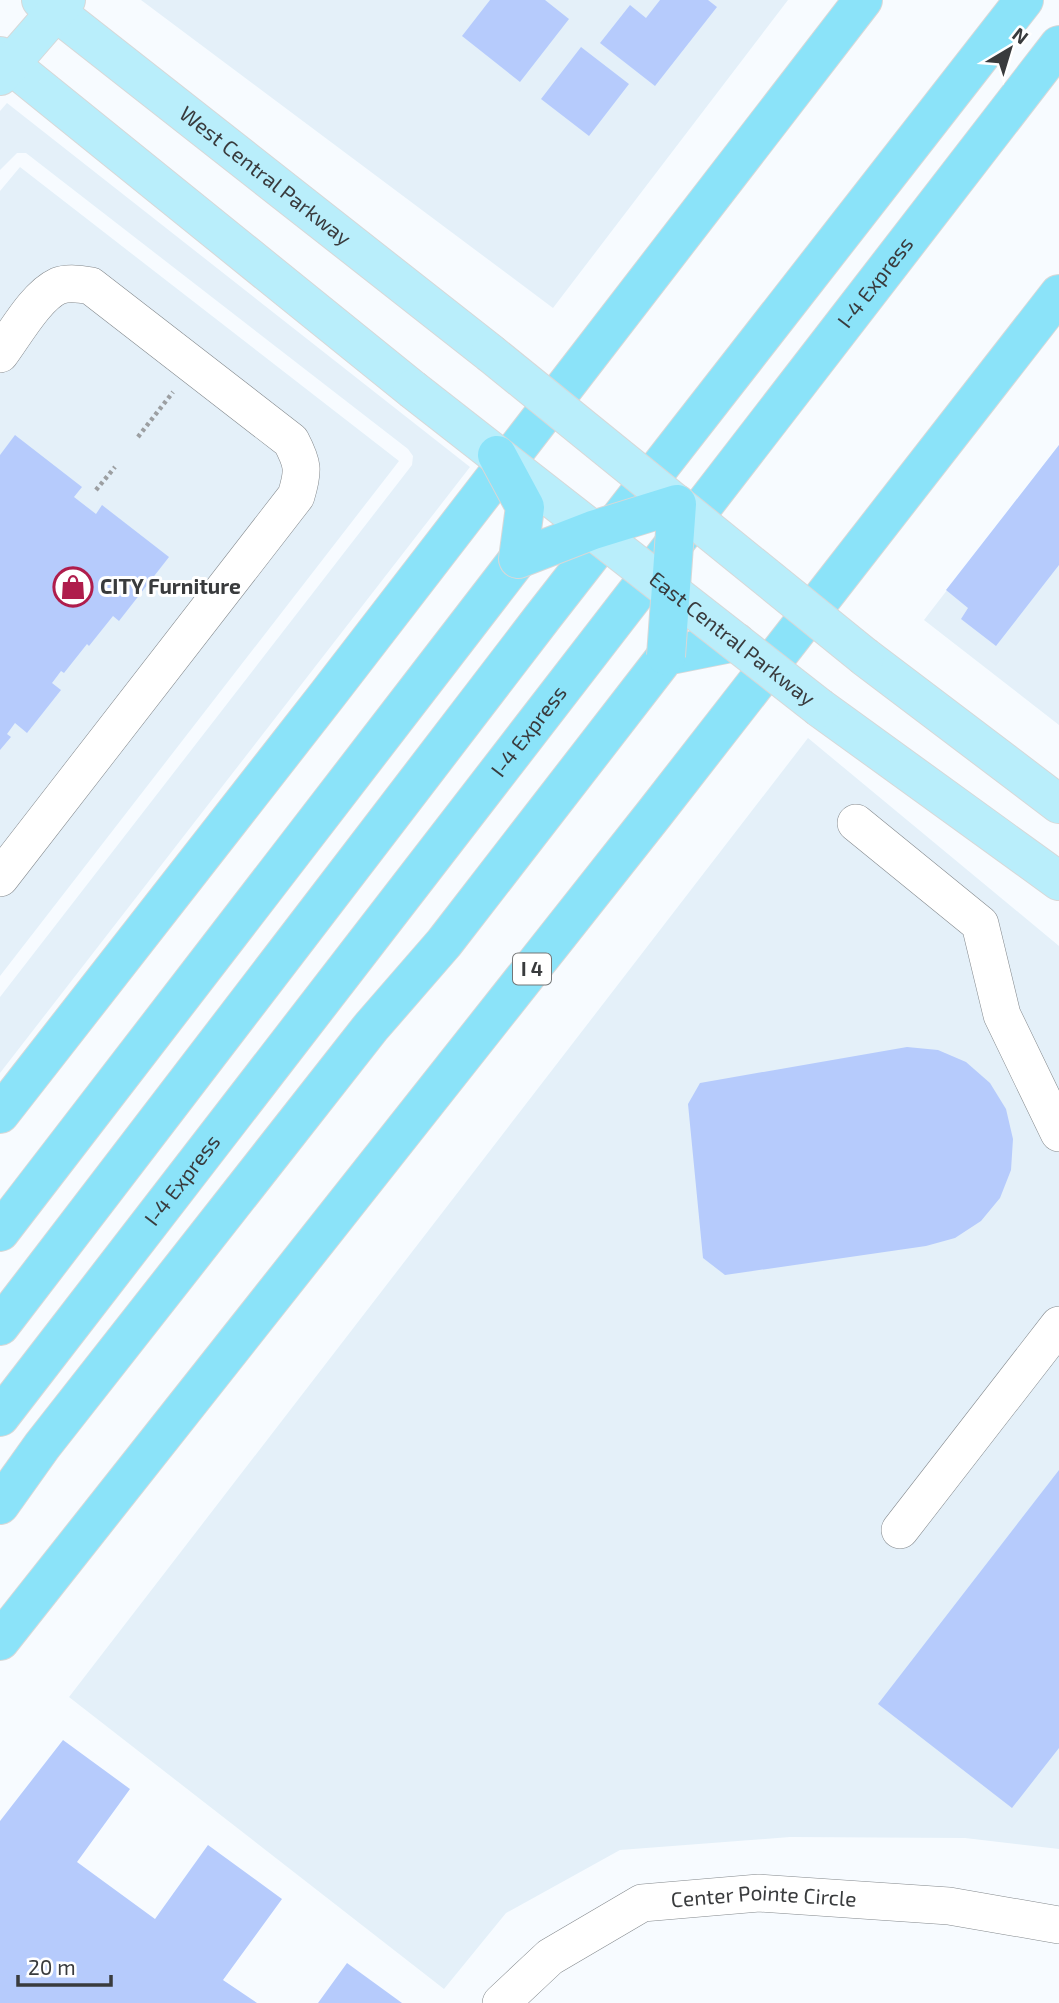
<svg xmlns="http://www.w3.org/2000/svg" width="1059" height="2003" font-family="'Exo 2',sans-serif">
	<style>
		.built { fill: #e4f0f9 }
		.building { fill: #b6cbfc }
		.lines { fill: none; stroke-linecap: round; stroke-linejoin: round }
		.minor-casing { stroke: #84898d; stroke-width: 38 }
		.major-casing { stroke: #d7d8d8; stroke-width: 40 }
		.highway-casing { stroke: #d7d8d8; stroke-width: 40 }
		.path { stroke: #9c9fa2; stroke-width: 4.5; stroke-dasharray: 3.5 3.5; stroke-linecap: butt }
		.minor { stroke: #fff; stroke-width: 37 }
		.major { stroke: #b9eefb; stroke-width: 38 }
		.highway { stroke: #8be3f9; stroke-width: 38 }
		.major-bridge-casing { stroke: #d7d8d8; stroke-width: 40; stroke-linecap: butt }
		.highway-bridge-casing { stroke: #d7d8d8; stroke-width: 40; stroke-linecap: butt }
		.major-bridge { stroke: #b9eefb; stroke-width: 38 }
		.highway-bridge { stroke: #8be3f9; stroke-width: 38 }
		.labels { text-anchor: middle; stroke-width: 6; stroke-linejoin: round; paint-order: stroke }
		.shield { fill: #fff; stroke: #747677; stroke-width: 2 }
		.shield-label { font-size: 19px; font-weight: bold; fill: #393b3d }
		.street-label { font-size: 21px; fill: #393b3d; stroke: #fff }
		.poi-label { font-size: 21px; font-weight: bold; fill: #393b3d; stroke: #fff; text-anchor: start }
	</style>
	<rect width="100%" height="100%" fill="#f7fbff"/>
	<!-- built -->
	<path class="built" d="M 141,0 L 788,0 L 553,308 Z
		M 7,103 L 470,467 L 0,1073 L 0,997 L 412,465 L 413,456 L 408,449 L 26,153 L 17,153 L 0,170 L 0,111 Z
		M 20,167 L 399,461 L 0,976 L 0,191 Z
		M 1059,445 L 1059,725 L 924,620 Z
		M 808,738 L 1059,946 L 1059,1849 L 965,1838 L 790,1837 L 620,1850 L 506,1913 L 444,1989 L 69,1697 Z"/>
	<!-- building -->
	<path class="building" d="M 490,0 L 545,0 L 569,19 L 520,82 L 462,36 Z
		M 660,0 L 708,0 L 717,7 L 655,86 L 600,43 L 630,5 L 646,18 Z
		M 581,47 L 629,84 L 589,136 L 541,99 Z
		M 15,435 L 82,487 L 74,497 L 96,514 L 102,505 L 169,557 L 119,621 L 113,616 L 89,646 L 87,644 L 64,673 L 61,671 L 52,683 L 61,690 L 27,733 L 15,723 L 7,734 L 11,737 L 0,750 L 0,455 Z
		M 1059,445 L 1059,565 L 996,646 L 961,619 L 968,608 L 946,590 Z
		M 907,1047 L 938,1050 L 966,1062 L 990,1083 L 1006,1109 L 1013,1139 L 1011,1170 L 1000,1198 L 981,1221 L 955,1238 L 926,1246 L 725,1275 L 703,1258 L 688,1104 L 700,1083 Z
		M 1059,1470 L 1059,1748 L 1012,1808 L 878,1704 Z
		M 63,1740 L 130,1789 L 77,1862 L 155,1919 L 208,1845 L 282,1899 L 223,1980 L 257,2003 L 0,2003 L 0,1821 Z
		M 347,1963 L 402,2003 L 318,2003 Z"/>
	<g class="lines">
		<!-- minor casing -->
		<g class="minor-casing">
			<g id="minor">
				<path d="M 0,354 C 15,334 36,296 58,286 C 68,282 81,284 91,286 L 291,441 C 303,464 304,470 296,496 L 0,878"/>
				<path d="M 856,823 L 980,924 L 1002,1015 L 1059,1133"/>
				<path d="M 900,1530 L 1059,1325"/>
				<path id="s1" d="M 501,2003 L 550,1957 L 642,1903 L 759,1893 L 949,1906 L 1059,1925"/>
			</g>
		</g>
		<!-- major casing -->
		<g class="major-casing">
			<g id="major">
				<path id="s2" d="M 41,0 L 490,353"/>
				<path d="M 0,56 L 412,389"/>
				<path d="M 0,76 L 66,0"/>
				<path d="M 865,657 L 1059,804"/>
				<path d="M 820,708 L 1059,881"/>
			</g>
		</g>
		<!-- highway casing -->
		<g class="highway-casing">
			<g id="highway">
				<path d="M 0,1114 L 328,694 L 863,0"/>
				<path d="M 0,1232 L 518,559"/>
				<path d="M 0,1326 L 542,618 L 1024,0"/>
				<path id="s3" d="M 0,1417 L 1059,45"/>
				<path d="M 0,1505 L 42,1446 L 371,1027 L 444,943 L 666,656 L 736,642"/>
				<path d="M 0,1641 L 654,814 L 1059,294"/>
			</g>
		</g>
		<!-- path -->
		<path class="path" d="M 138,437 L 173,392
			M 96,490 L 115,467"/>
		<!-- minor -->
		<use href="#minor" class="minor"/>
		<!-- major -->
		<use href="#major" class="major"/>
		<!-- highway -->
		<use href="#highway" class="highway"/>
		<!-- major-bridge casing -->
		<g class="major-bridge-casing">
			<g id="major-bridge">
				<path d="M 490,353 L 865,657"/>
				<path id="s4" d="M 412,389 L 820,708"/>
			</g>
		</g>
		<!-- highway-bridge casing -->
		<g class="highway-bridge-casing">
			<path id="highway-bridge" d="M 497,455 L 525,507 L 518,559 L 593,530 L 677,504 L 666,656"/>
		</g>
		<!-- major-bridge -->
		<use href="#major-bridge" class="major-bridge"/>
		<!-- highway-bridge -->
		<use href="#highway-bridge" class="highway-bridge"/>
	</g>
	<!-- icons -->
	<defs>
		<g id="shop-ring" transform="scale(2.0125)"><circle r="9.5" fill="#fff" stroke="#af1d4c" stroke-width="1.5"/><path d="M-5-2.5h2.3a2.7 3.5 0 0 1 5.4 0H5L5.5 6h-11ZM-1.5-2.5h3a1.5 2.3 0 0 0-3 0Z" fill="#af1d4c"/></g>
	</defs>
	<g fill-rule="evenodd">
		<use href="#shop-ring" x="73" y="587"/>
	</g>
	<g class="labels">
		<!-- shield labels -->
		<rect class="shield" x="513" y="953.5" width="38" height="31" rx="5"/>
		<g class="shield-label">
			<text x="532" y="976">I 4</text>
		</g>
		<!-- street labels -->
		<g class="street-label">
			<text dy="7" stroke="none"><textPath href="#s2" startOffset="285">West Central Parkway</textPath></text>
			<text dy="7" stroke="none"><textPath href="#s3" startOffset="1433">I-4 Express</textPath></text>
			<text dy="7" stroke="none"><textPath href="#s4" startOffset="406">East Central Parkway</textPath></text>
			<text dy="7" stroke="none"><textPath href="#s3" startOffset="866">I-4 Express</textPath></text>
			<text dy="7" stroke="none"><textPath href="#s3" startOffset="299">I-4 Express</textPath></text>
			<text dy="7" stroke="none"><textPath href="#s1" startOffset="296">Center Pointe Circle</textPath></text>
		</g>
		<!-- poi labels -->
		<g class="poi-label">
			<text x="100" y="594">CITY Furniture</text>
		</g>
	</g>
	<!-- north arrow -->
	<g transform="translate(1010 49) rotate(38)" stroke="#ffffff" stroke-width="5" paint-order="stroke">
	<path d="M0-5L12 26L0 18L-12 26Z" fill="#393b3d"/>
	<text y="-10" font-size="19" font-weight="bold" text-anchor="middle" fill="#393b3d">N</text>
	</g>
	<!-- scale -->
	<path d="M18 1975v10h93v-10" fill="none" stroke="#393b3d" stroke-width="3.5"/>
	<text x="28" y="1975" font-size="21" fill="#393b3d" stroke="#ffffff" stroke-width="5" paint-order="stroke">20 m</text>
</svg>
